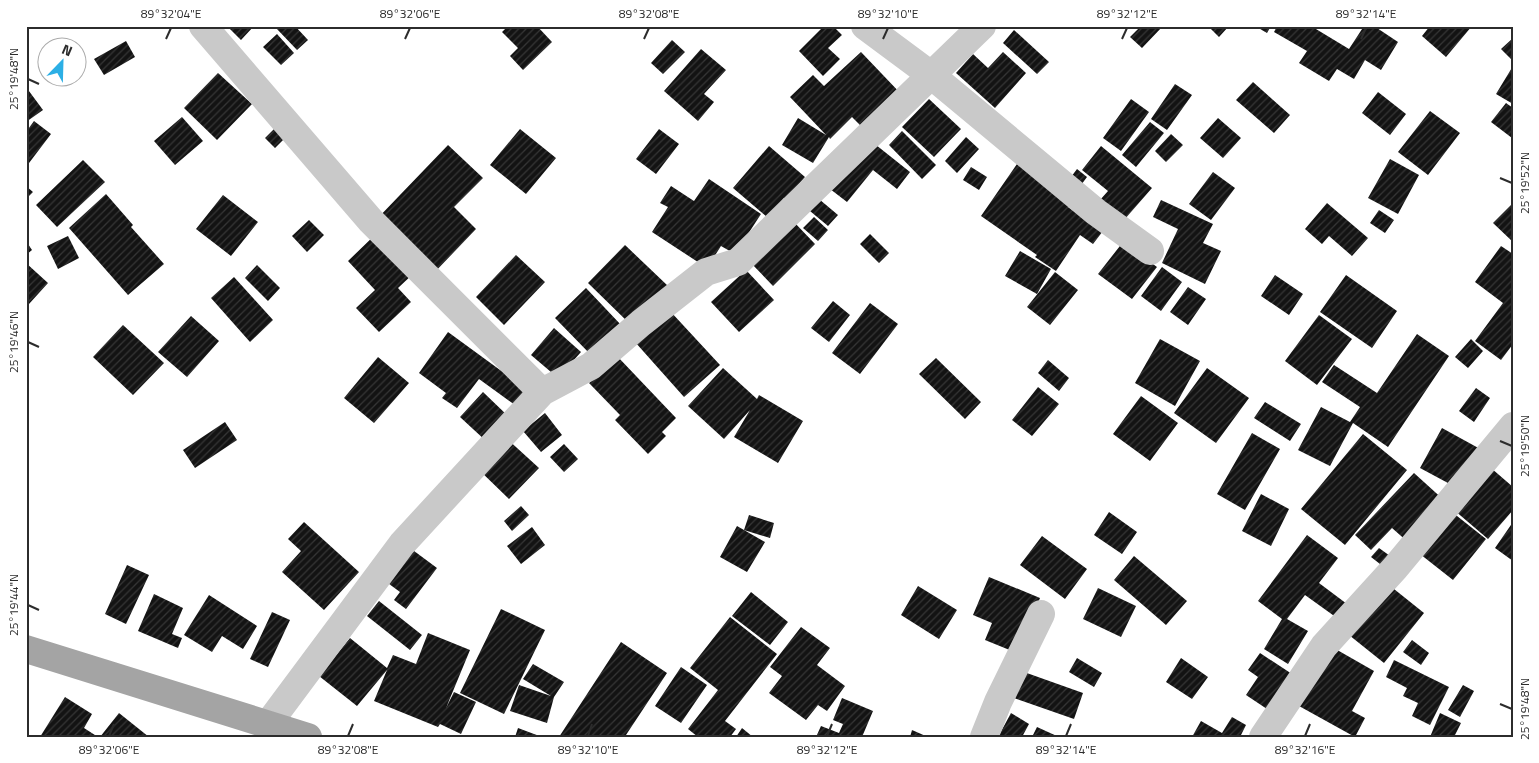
<svg xmlns="http://www.w3.org/2000/svg" width="1539" height="763" font-family="'Titillium Web',sans-serif">
	<style>
		.building { fill: url(#building-hatch) }
		.lines { fill: none; stroke-linecap: round; stroke-linejoin: round }
		.minor { stroke: #c9c9c9; stroke-width: 28 }
		.major { stroke: #a4a4a4; stroke-width: 28 }
		.ticks { fill: none; stroke: #2c2c2c; stroke-width: 2 }
		.neatline { fill: none; stroke: #2c2c2c; stroke-width: 2 }
		.ticks-label { font-size: 12px; text-anchor: middle; fill: #2c2c2c }
	</style>
	<defs>
		<pattern id="building-hatch" width="6" height="6" patternUnits="userSpaceOnUse" patternTransform="scale(1.25)"><rect width="6" height="6" fill="#131313"/><path d="M-1 1l2-2M0 6l6-6M5 7l2-2" fill="none" stroke="#363636"/></pattern>
	</defs>
	<rect width="100%" height="100%" fill="#fff"/>
	<!-- building -->
	<path class="building" d="M 227,26 L 254,26 L 241,40 Z
		M 278,26 L 295,26 L 308,40 L 297,50 L 276,28 Z
		M 508,26 L 537,26 L 552,42 L 523,70 L 510,56 L 518,48 L 502,32 Z
		M 824,26 L 833,26 L 842,35 L 828,48 L 840,59 L 823,76 L 799,51 Z
		M 1141,26 L 1163,26 L 1142,48 L 1130,37 Z
		M 1208,26 L 1229,26 L 1219,37 Z
		M 1255,26 L 1271,26 L 1267,33 Z
		M 1277,26 L 1311,26 L 1349,49 L 1364,26 L 1374,26 L 1398,42 L 1381,70 L 1365,60 L 1354,79 L 1337,69 L 1329,81 L 1299,63 L 1307,51 L 1274,32 Z
		M 1430,26 L 1472,26 L 1446,57 L 1422,36 Z
		M 1014,30 L 1049,62 L 1037,74 L 1003,43 Z
		M 277,34 L 294,53 L 281,65 L 263,47 Z
		M 1513,38 L 1513,61 L 1501,49 Z
		M 672,40 L 685,52 L 663,74 L 651,63 Z
		M 126,41 L 135,57 L 104,75 L 94,59 Z
		M 701,49 L 726,70 L 704,94 L 714,102 L 698,121 L 664,91 Z
		M 861,52 L 903,96 L 866,131 L 852,117 L 830,139 L 829,137 L 813,163 L 782,145 L 798,118 L 826,135 L 790,97 L 813,75 L 824,86 Z
		M 1003,52 L 1026,73 L 995,108 L 956,73 L 973,54 L 988,68 Z
		M 1513,66 L 1513,104 L 1496,94 Z
		M 218,73 L 252,104 L 217,140 L 184,108 Z
		M 1253,82 L 1290,115 L 1274,133 L 1236,100 Z
		M 1175,84 L 1192,95 L 1167,130 L 1151,119 Z
		M 26,87 L 43,110 L 26,122 Z
		M 1378,92 L 1406,114 L 1390,135 L 1362,113 Z
		M 929,99 L 961,129 L 934,157 L 902,127 Z
		M 1131,99 L 1149,112 L 1121,151 L 1103,138 Z
		M 1506,103 L 1513,108 L 1512,138 L 1491,122 Z
		M 1430,111 L 1460,133 L 1428,175 L 1398,152 Z
		M 182,117 L 203,141 L 175,165 L 154,141 Z
		M 1218,118 L 1241,138 L 1223,158 L 1200,138 Z
		M 34,121 L 51,134 L 26,167 L 26,132 Z
		M 1150,122 L 1164,133 L 1136,167 L 1122,155 Z
		M 278,125 L 288,135 L 275,148 L 265,138 Z
		M 520,129 L 556,158 L 526,194 L 490,165 Z
		M 659,129 L 679,144 L 656,174 L 636,159 Z
		M 902,131 L 936,165 L 922,179 L 889,145 Z
		M 1171,134 L 1183,145 L 1166,162 L 1155,151 Z
		M 866,137 L 910,172 L 897,189 L 873,170 L 847,202 L 821,182 Z
		M 966,137 L 979,149 L 957,173 L 945,161 Z
		M 448,145 L 483,178 L 454,207 L 476,229 L 432,275 L 375,221 Z
		M 769,146 L 805,177 L 786,199 L 784,198 L 767,217 L 733,188 Z
		M 1101,146 L 1152,188 L 1124,220 L 1100,200 L 1108,191 L 1082,170 Z
		M 1390,159 L 1419,175 L 1398,214 L 1368,198 Z
		M 83,160 L 105,182 L 57,227 L 36,205 Z
		M 1017,164 L 1072,201 L 1068,207 L 1103,231 L 1093,244 L 1080,235 L 1056,271 L 1035,257 L 1037,255 L 981,216 Z
		M 971,167 L 987,177 L 979,190 L 963,180 Z
		M 1077,169 L 1087,177 L 1078,189 L 1068,181 Z
		M 1213,172 L 1235,188 L 1211,220 L 1189,204 Z
		M 709,179 L 761,214 L 735,254 L 721,246 L 707,268 L 652,232 L 668,207 L 660,203 L 671,186 L 694,201 Z
		M 26,186 L 33,192 L 26,199 Z
		M 106,194 L 133,225 L 131,227 L 164,264 L 128,295 L 69,228 Z
		M 813,194 L 838,215 L 828,226 L 804,206 Z
		M 223,195 L 258,222 L 231,256 L 196,229 Z
		M 1161,200 L 1213,224 L 1203,243 L 1221,251 L 1205,284 L 1162,263 L 1178,229 L 1153,217 Z
		M 1327,203 L 1368,238 L 1352,256 L 1329,236 L 1322,244 L 1305,229 Z
		M 1513,203 L 1513,242 L 1493,223 Z
		M 1379,210 L 1394,220 L 1385,233 L 1370,223 Z
		M 814,217 L 828,230 L 818,241 L 803,228 Z
		M 309,220 L 324,235 L 307,252 L 292,236 Z
		M 793,221 L 815,244 L 773,286 L 751,263 Z
		M 377,233 L 414,273 L 398,288 L 411,302 L 379,332 L 356,308 L 375,290 L 348,261 Z
		M 870,234 L 889,253 L 879,263 L 860,244 Z
		M 68,236 L 79,258 L 58,269 L 47,246 Z
		M 26,241 L 32,250 L 26,255 Z
		M 1123,242 L 1157,267 L 1132,299 L 1098,274 Z
		M 625,245 L 668,286 L 631,325 L 588,283 Z
		M 1501,246 L 1513,254 L 1513,344 L 1501,360 L 1475,341 L 1503,303 L 1475,282 Z
		M 1020,251 L 1051,269 L 1037,294 L 1005,276 Z
		M 516,255 L 545,282 L 504,325 L 476,297 Z
		M 26,263 L 48,283 L 29,304 L 26,302 Z
		M 257,265 L 280,288 L 268,301 L 245,278 Z
		M 1162,267 L 1182,282 L 1161,311 L 1141,296 Z
		M 746,270 L 774,300 L 739,332 L 711,302 Z
		M 1055,272 L 1078,290 L 1050,325 L 1027,307 Z
		M 1275,275 L 1303,294 L 1289,315 L 1261,296 Z
		M 1346,275 L 1397,311 L 1372,348 L 1320,312 Z
		M 234,277 L 273,320 L 250,342 L 211,298 Z
		M 1188,287 L 1206,299 L 1188,325 L 1170,312 Z
		M 586,288 L 622,326 L 591,355 L 555,318 Z
		M 833,301 L 850,315 L 829,342 L 811,328 Z
		M 870,303 L 898,324 L 860,374 L 832,353 Z
		M 670,311 L 720,365 L 684,397 L 635,342 Z
		M 1319,315 L 1352,339 L 1317,385 L 1285,361 Z
		M 191,316 L 219,341 L 187,377 L 158,352 Z
		M 123,325 L 164,363 L 133,395 L 93,357 Z
		M 554,328 L 581,352 L 558,378 L 531,355 Z
		M 448,332 L 526,389 L 515,405 L 479,379 L 457,408 L 442,398 L 446,393 L 419,373 Z
		M 1417,334 L 1449,356 L 1388,447 L 1353,423 L 1330,466 L 1298,450 L 1321,407 L 1350,422 L 1360,407 L 1322,382 L 1334,365 L 1377,393 Z
		M 1160,339 L 1200,361 L 1175,406 L 1135,383 Z
		M 1471,339 L 1483,351 L 1468,368 L 1455,357 Z
		M 617,356 L 676,418 L 662,432 L 666,436 L 648,454 L 615,420 L 620,415 L 589,383 Z
		M 378,357 L 409,383 L 374,423 L 344,398 Z
		M 936,358 L 981,402 L 965,419 L 919,374 Z
		M 1048,360 L 1069,378 L 1059,391 L 1038,373 Z
		M 723,368 L 757,399 L 759,395 L 803,421 L 778,463 L 734,437 L 750,410 L 724,439 L 688,406 Z
		M 1207,368 L 1249,398 L 1216,443 L 1174,413 Z
		M 1038,387 L 1059,404 L 1032,436 L 1012,420 Z
		M 1476,388 L 1490,398 L 1474,422 L 1459,411 Z
		M 483,392 L 509,417 L 486,441 L 460,417 Z
		M 1141,396 L 1178,423 L 1150,461 L 1113,434 Z
		M 1265,402 L 1301,424 L 1290,441 L 1254,418 Z
		M 545,413 L 562,435 L 541,452 L 523,431 Z
		M 225,422 L 237,440 L 195,468 L 183,450 Z
		M 1442,428 L 1482,450 L 1461,490 L 1420,468 Z
		M 1252,433 L 1280,449 L 1245,510 L 1217,494 Z
		M 1363,434 L 1407,470 L 1345,545 L 1301,509 Z
		M 506,438 L 539,468 L 509,499 L 477,468 Z
		M 564,444 L 578,459 L 564,472 L 550,457 Z
		M 1491,468 L 1513,487 L 1513,510 L 1488,539 L 1454,510 Z
		M 1414,473 L 1446,502 L 1409,543 L 1392,528 L 1371,550 L 1355,535 Z
		M 1261,494 L 1289,509 L 1271,546 L 1242,531 Z
		M 521,506 L 529,515 L 512,531 L 504,521 Z
		M 1109,512 L 1137,532 L 1122,554 L 1094,535 Z
		M 1452,512 L 1486,539 L 1453,580 L 1420,554 Z
		M 749,515 L 774,523 L 770,538 L 744,530 Z
		M 304,522 L 359,572 L 324,610 L 282,572 L 301,551 L 288,539 Z
		M 1513,522 L 1513,561 L 1495,548 Z
		M 737,526 L 765,542 L 747,572 L 720,557 Z
		M 532,527 L 545,545 L 521,564 L 507,546 Z
		M 1307,535 L 1338,558 L 1319,583 L 1347,604 L 1337,618 L 1305,595 L 1287,619 L 1308,631 L 1288,664 L 1264,649 L 1282,619 L 1258,601 Z
		M 1042,536 L 1087,569 L 1065,599 L 1020,565 Z
		M 406,545 L 437,568 L 406,609 L 394,600 L 400,592 L 381,578 Z
		M 1379,548 L 1397,561 L 1389,571 L 1371,557 Z
		M 1134,556 L 1187,601 L 1166,625 L 1114,580 Z
		M 127,565 L 149,575 L 126,624 L 105,614 Z
		M 989,577 L 1040,598 L 1017,653 L 985,640 L 992,623 L 973,615 Z
		M 1389,585 L 1424,613 L 1384,663 L 1349,635 Z
		M 918,586 L 957,610 L 939,639 L 901,615 Z
		M 1098,588 L 1136,606 L 1121,637 L 1083,619 Z
		M 751,592 L 788,622 L 770,645 L 732,616 Z
		M 154,594 L 183,608 L 172,634 L 182,638 L 178,648 L 138,631 Z
		M 209,595 L 257,626 L 243,649 L 222,636 L 212,652 L 184,635 Z
		M 379,601 L 422,635 L 410,650 L 367,616 Z
		M 501,609 L 545,630 L 504,714 L 460,693 Z
		M 272,612 L 290,620 L 268,667 L 250,659 Z
		M 730,617 L 777,654 L 725,721 L 736,729 L 730,737 L 698,737 L 688,729 L 718,690 L 690,668 Z
		M 801,627 L 830,648 L 817,665 L 845,686 L 827,711 L 818,705 L 806,720 L 769,693 L 782,676 L 770,667 Z
		M 428,633 L 470,650 L 446,708 L 454,692 L 476,702 L 461,734 L 440,724 L 438,727 L 374,701 L 387,670 L 357,706 L 319,676 L 350,638 L 387,668 L 393,655 L 416,664 Z
		M 1412,640 L 1429,653 L 1421,665 L 1403,652 Z
		M 621,642 L 667,673 L 626,735 L 629,737 L 559,737 Z
		M 1332,647 L 1374,671 L 1352,711 L 1365,718 L 1355,737 L 1299,706 Z
		M 1260,653 L 1292,674 L 1267,709 L 1246,695 L 1258,677 L 1248,670 Z
		M 1077,658 L 1102,673 L 1094,687 L 1069,672 Z
		M 1181,658 L 1208,677 L 1192,699 L 1166,682 Z
		M 1394,660 L 1449,687 L 1430,725 L 1412,716 L 1418,703 L 1403,696 L 1407,688 L 1386,677 Z
		M 533,664 L 564,682 L 554,697 L 547,723 L 510,711 L 519,685 L 551,696 L 523,679 Z
		M 681,667 L 707,685 L 681,723 L 655,706 Z
		M 1024,672 L 1083,693 L 1074,719 L 1014,698 Z
		M 1463,685 L 1474,691 L 1460,717 L 1448,710 Z
		M 65,697 L 92,714 L 84,728 L 98,737 L 40,737 Z
		M 842,698 L 873,711 L 862,737 L 816,737 L 821,726 L 839,733 L 843,724 L 833,720 Z
		M 119,713 L 149,737 L 100,737 Z
		M 1011,713 L 1029,724 L 1022,737 L 998,737 Z
		M 1440,713 L 1461,723 L 1454,737 L 1430,737 Z
		M 1232,717 L 1246,725 L 1240,737 L 1192,737 L 1201,721 L 1222,733 Z
		M 1037,727 L 1059,737 L 1032,737 Z
		M 518,728 L 542,737 L 515,737 Z
		M 742,728 L 753,737 L 736,737 Z
		M 912,730 L 928,737 L 910,737 Z"/>
	<g class="lines">
		<!-- minor -->
		<path class="minor" d="M 203,26 L 371,221 L 542,392
			M 865,26 L 931,75 L 1096,212 L 1150,251
			M 268,724 L 402,544 L 542,392 L 591,366 L 641,323 L 706,272 L 738,262 L 982,26
			M 984,737 L 998,702 L 1041,614
			M 1263,737 L 1324,646 L 1395,568 L 1513,426"/>
		<!-- major -->
		<path class="major" d="M 26,649 L 308,737"/>
	</g>
	<!-- ticks -->
	<path class="ticks" d="M 166,39 L 171,28M 405,39 L 410,28M 644,39 L 649,28M 883,39 L 888,28M 1122,39 L 1127,28M 1361,39 L 1366,28M 28,79 L 39,84M 1500,178 L 1512,183M 28,342 L 39,347M 1500,441 L 1512,446M 28,605 L 39,610M 1500,704 L 1512,709M 109,736 L 114,724M 348,736 L 353,724M 588,736 L 592,724M 827,736 L 832,724M 1066,736 L 1071,724M 1305,736 L 1310,724"/>
	<!-- border -->
	<rect width="1539" height="763" fill="none" stroke="#ffffff" stroke-width="55"/>
	<!-- north arrow -->
	<g transform="translate(62 62) rotate(23)"><circle r="24" fill="#ffffff" stroke="#ababab"/>
	<path d="M0-4L9 19L0 12L-9 19Z" fill="#2cafe5"/>
	<text y="-8" font-size="14" font-weight="bold" text-anchor="middle" fill="#2c2c2c">N</text>
	</g>
	<rect x="28" y="28" width="1484" height="708" class="neatline"/>
	<g class="ticks-label">
		<text x="171" y="18">89°32'04"E</text>
		<text x="410" y="18">89°32'06"E</text>
		<text x="649" y="18">89°32'08"E</text>
		<text x="888" y="18">89°32'10"E</text>
		<text x="1127" y="18">89°32'12"E</text>
		<text x="1366" y="18">89°32'14"E</text>
		<text transform="translate(14 79) rotate(-90)" y="4">25°19'48"N</text>
		<text transform="translate(1525 183) rotate(-90)" y="4">25°19'52"N</text>
		<text transform="translate(14 342) rotate(-90)" y="4">25°19'46"N</text>
		<text transform="translate(1525 446) rotate(-90)" y="4">25°19'50"N</text>
		<text transform="translate(14 605) rotate(-90)" y="4">25°19'44"N</text>
		<text transform="translate(1525 709) rotate(-90)" y="4">25°19'48"N</text>
		<text x="109" y="754">89°32'06"E</text>
		<text x="348" y="754">89°32'08"E</text>
		<text x="588" y="754">89°32'10"E</text>
		<text x="827" y="754">89°32'12"E</text>
		<text x="1066" y="754">89°32'14"E</text>
		<text x="1305" y="754">89°32'16"E</text>
	</g>
</svg>
